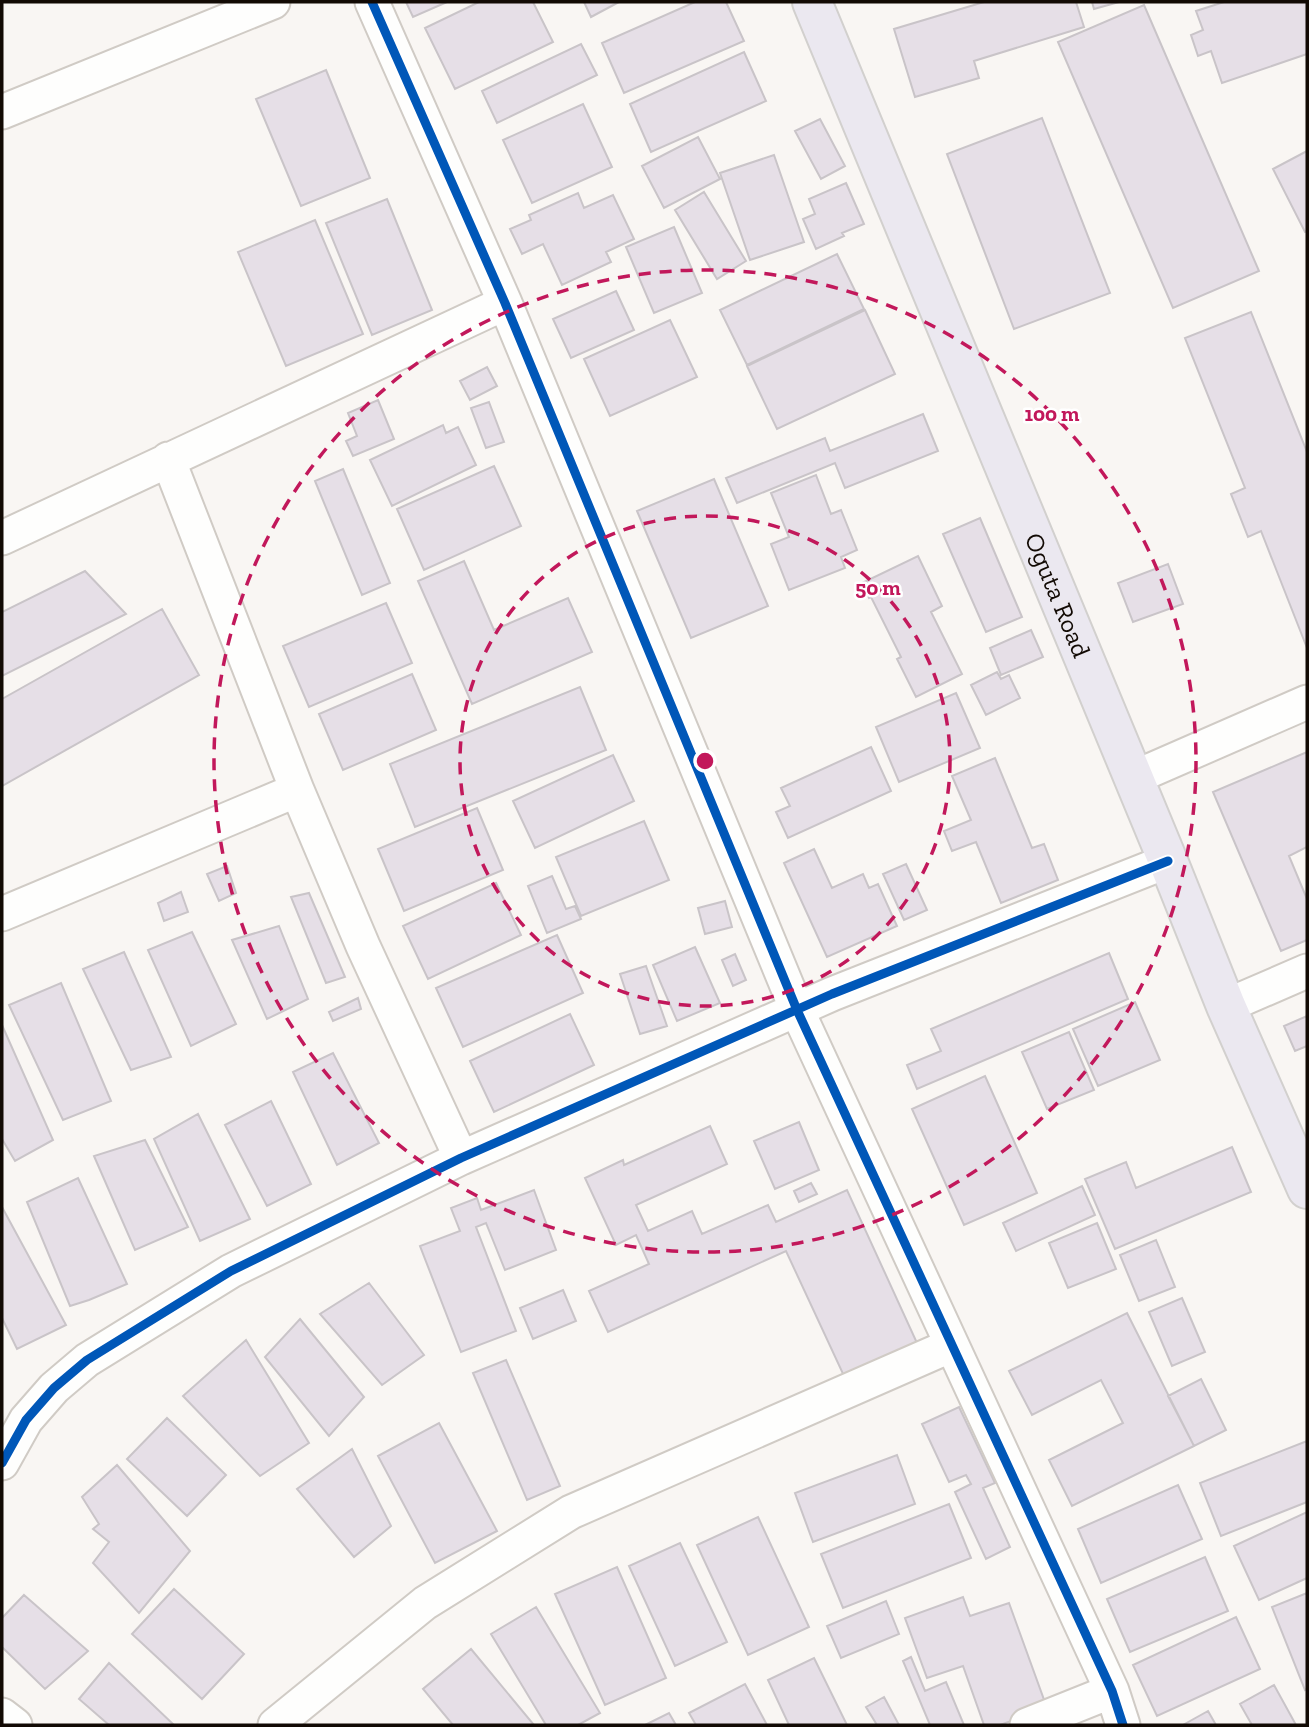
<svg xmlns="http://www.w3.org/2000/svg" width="1309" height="1727" font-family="'Zilla Slab',serif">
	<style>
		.building { fill: #e6dfe7; stroke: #c9c4c8; stroke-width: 2 }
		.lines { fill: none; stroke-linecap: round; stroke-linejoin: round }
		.minor-casing { stroke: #d0cbc5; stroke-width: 37 }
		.major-casing { stroke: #d2d0ce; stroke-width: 42 }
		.minor { stroke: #fefefd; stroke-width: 33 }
		.major { stroke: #ebe8f0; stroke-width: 38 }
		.cycleway-casing { stroke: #fff; stroke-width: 13 }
		.cycleway { stroke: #0057b8; stroke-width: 9 }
		.ring { fill: none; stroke: #c2185b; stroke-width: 3.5; stroke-dasharray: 12 9 }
		.labels { text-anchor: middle; stroke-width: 5; stroke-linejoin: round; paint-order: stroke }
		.street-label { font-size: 26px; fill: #120a04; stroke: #fff }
		.centre { fill: #c2185b; stroke: #fff; stroke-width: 3.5 }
		.ring-label { font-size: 21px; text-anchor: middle; font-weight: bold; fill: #c2185b; stroke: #fff; stroke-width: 5; stroke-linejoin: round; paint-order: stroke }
	</style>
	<rect width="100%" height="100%" fill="#f9f6f3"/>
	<!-- building -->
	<path class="building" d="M 406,2 L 447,2 L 413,17 Z
		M 479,2 L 533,2 L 553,42 L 455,89 L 425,28 Z
		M 584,2 L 619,2 L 591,17 Z
		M 695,2 L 726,2 L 744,41 L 624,93 L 602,43 Z
		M 984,2 L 1076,2 L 1084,27 L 974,61 L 979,78 L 915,97 L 894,29 Z
		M 1092,2 L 1119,2 L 1094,9 Z
		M 1224,2 L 1307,2 L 1307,54 L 1222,83 L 1211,51 L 1198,56 L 1191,35 L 1203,30 L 1196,11 Z
		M 1144,5 L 1259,271 L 1173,308 L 1058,42 Z
		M 581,44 L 597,75 L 497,123 L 482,91 Z
		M 744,52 L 766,101 L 651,152 L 630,104 Z
		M 326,70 L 370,178 L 301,206 L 256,99 Z
		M 583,104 L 612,167 L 532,203 L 503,140 Z
		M 1042,118 L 1110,293 L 1014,329 L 947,154 Z
		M 820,119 L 845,166 L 821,179 L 795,131 Z
		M 698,137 L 720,179 L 664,208 L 642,166 Z
		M 1307,151 L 1307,231 L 1305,232 L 1273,169 Z
		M 774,155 L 804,242 L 750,260 L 720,173 Z
		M 846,183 L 864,224 L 842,233 L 844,236 L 816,249 L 803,219 L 815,214 L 809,199 Z
		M 704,192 L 746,261 L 717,279 L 675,210 Z
		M 578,193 L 584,208 L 613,195 L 634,239 L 606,252 L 611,262 L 562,285 L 543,244 L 522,254 L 510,229 L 531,220 L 529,215 Z
		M 387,199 L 432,310 L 372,335 L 326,223 Z
		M 315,220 L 363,334 L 286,366 L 238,252 Z
		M 674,227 L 702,293 L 654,313 L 626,247 Z
		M 837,254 L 864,309 L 747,365 L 720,310 Z
		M 616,291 L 634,330 L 571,358 L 553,319 Z
		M 865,310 L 895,374 L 777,429 L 747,366 Z
		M 1251,312 L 1307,452 L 1307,648 L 1261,531 L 1248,537 L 1231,494 L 1245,488 L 1185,338 Z
		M 670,320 L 697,377 L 610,416 L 584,359 Z
		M 487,367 L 497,386 L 470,400 L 460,381 Z
		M 378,400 L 394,439 L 353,456 L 346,441 L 357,436 L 348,413 Z
		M 489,402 L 504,442 L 486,448 L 471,408 Z
		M 923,414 L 938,451 L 845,488 L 835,463 L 737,503 L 726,478 L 825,438 L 830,451 Z
		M 443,425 L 446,433 L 458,427 L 476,465 L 392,506 L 370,460 Z
		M 494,466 L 521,526 L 424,570 L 397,509 Z
		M 343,469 L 390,583 L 362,595 L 315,481 Z
		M 816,475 L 831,514 L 841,510 L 857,550 L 841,557 L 845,568 L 789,590 L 771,544 L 789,537 L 771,493 Z
		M 714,479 L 768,606 L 691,638 L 637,511 Z
		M 980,518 L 1022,617 L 986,632 L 943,534 Z
		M 918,556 L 942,606 L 931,612 L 962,674 L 916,697 L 897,659 L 901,657 L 871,597 L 869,598 L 862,583 Z
		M 464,561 L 494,630 L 568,598 L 592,652 L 472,704 L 418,581 Z
		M 1168,564 L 1183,604 L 1133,622 L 1118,583 Z
		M 85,571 L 126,614 L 2,676 L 2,612 Z
		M 386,603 L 412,663 L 309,707 L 283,646 Z
		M 162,609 L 199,675 L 2,786 L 2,699 Z
		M 1031,630 L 1043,657 L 1001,675 L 990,648 Z
		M 997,672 L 1001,679 L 1009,675 L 1020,698 L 986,715 L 971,685 Z
		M 412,674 L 436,730 L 343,770 L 319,714 Z
		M 580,687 L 606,750 L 415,827 L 390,764 Z
		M 956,693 L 980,748 L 899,782 L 876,727 Z
		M 871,747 L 891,791 L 788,838 L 776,812 L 790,806 L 781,788 Z
		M 1307,752 L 1307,847 L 1289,856 L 1307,899 L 1307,940 L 1281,951 L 1213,792 Z
		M 613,755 L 634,801 L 535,848 L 513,801 Z
		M 995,758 L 1032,848 L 1044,844 L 1058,880 L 1001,903 L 976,842 L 952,851 L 944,831 L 971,820 L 952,776 Z
		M 477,808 L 503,870 L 404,911 L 378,849 Z
		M 644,821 L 669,880 L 581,916 L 556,857 Z
		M 814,849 L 832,888 L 863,874 L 869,888 L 878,884 L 897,926 L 827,957 L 784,863 Z
		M 906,864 L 927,910 L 904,920 L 883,874 Z
		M 227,866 L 236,893 L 219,901 L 207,874 Z
		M 552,876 L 566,909 L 575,906 L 581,919 L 547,933 L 528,886 Z
		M 496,883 L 521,935 L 428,979 L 403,926 Z
		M 181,892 L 188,912 L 164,921 L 158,903 Z
		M 309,893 L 345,977 L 326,983 L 291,897 Z
		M 725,901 L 732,927 L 705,934 L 698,908 Z
		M 279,926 L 308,999 L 267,1019 L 232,940 Z
		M 192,932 L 236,1024 L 191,1046 L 148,950 Z
		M 557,935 L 583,993 L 463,1047 L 436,988 Z
		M 695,947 L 720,1003 L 677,1021 L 653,965 Z
		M 124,952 L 171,1057 L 131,1070 L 83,969 Z
		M 1109,953 L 1128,999 L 917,1089 L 907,1065 L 941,1051 L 931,1029 Z
		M 735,954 L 746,980 L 733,986 L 722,960 Z
		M 646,966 L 667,1026 L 640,1034 L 620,974 Z
		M 61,983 L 111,1101 L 63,1120 L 9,1005 Z
		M 358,998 L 361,1009 L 333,1021 L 329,1012 Z
		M 1135,1002 L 1160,1060 L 1098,1086 L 1073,1029 Z
		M 570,1014 L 594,1065 L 494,1112 L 470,1061 Z
		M 1307,1016 L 1307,1046 L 1295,1051 L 1284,1026 Z
		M 2,1025 L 53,1140 L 15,1161 L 2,1139 Z
		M 1069,1032 L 1094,1090 L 1047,1109 L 1022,1052 Z
		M 333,1053 L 379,1143 L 337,1165 L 293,1072 Z
		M 985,1076 L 1037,1193 L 964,1225 L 912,1109 Z
		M 271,1101 L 311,1184 L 267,1206 L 225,1125 Z
		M 198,1114 L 250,1219 L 200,1241 L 154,1139 Z
		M 799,1122 L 819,1170 L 775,1189 L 754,1141 Z
		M 710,1126 L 727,1164 L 636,1205 L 648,1231 L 692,1211 L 702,1234 L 768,1205 L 776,1222 L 847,1190 L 917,1343 L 844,1376 L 786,1251 L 608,1332 L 589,1291 L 649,1264 L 636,1235 L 616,1245 L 585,1178 L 623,1160 L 624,1165 Z
		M 145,1140 L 188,1227 L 135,1250 L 94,1156 Z
		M 1232,1147 L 1251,1192 L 1115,1249 L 1085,1179 L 1126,1162 L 1136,1188 Z
		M 78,1178 L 127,1284 L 89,1300 L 70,1306 L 27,1202 Z
		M 811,1183 L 817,1194 L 799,1202 L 794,1191 Z
		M 1082,1186 L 1095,1215 L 1016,1251 L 1003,1223 Z
		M 534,1190 L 556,1250 L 505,1270 L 486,1223 L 476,1227 L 516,1331 L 461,1352 L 420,1246 L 460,1231 L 451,1208 L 477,1198 L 481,1210 Z
		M 2,1207 L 66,1325 L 17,1349 L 2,1318 Z
		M 1097,1223 L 1116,1269 L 1068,1288 L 1049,1243 Z
		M 1156,1240 L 1175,1287 L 1139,1301 L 1120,1255 Z
		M 369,1283 L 424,1355 L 382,1385 L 320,1314 Z
		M 563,1290 L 576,1321 L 533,1339 L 520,1308 Z
		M 1182,1298 L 1205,1352 L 1172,1366 L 1149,1312 Z
		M 1127,1313 L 1194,1446 L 1072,1506 L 1049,1460 L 1123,1423 L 1101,1380 L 1032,1415 L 1009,1371 Z
		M 300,1319 L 364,1397 L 329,1436 L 265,1357 Z
		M 246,1340 L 309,1443 L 260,1476 L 183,1396 Z
		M 506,1360 L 560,1486 L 527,1500 L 473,1373 Z
		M 1201,1379 L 1226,1430 L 1194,1446 L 1168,1396 Z
		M 959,1407 L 995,1483 L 983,1488 L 1010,1547 L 986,1559 L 955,1492 L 971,1484 L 966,1475 L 949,1482 L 922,1424 Z
		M 167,1418 L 226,1475 L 187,1516 L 127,1459 Z
		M 439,1423 L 497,1531 L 435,1563 L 378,1456 Z
		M 1307,1441 L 1307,1502 L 1221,1536 L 1200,1483 Z
		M 352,1449 L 391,1526 L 354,1557 L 297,1489 Z
		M 897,1455 L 915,1504 L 813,1542 L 795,1493 Z
		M 117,1465 L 190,1551 L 139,1613 L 93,1563 L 109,1542 L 93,1529 L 99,1524 L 82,1497 Z
		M 1178,1485 L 1202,1539 L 1101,1583 L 1078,1529 Z
		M 949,1504 L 971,1558 L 843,1608 L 821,1554 Z
		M 1307,1512 L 1307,1578 L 1259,1600 L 1234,1546 Z
		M 758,1517 L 809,1627 L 748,1655 L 697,1545 Z
		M 680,1543 L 727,1642 L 675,1666 L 629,1566 Z
		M 1205,1557 L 1228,1611 L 1130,1652 L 1107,1599 Z
		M 617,1567 L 666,1678 L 605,1705 L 555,1594 Z
		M 174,1589 L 244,1654 L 202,1699 L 132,1634 Z
		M 1307,1593 L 1307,1689 L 1305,1690 L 1272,1607 Z
		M 24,1595 L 88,1651 L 45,1689 L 2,1647 L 2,1618 Z
		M 963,1597 L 970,1616 L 1009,1603 L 1047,1708 L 1000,1725 L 984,1725 L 963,1666 L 927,1678 L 905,1618 Z
		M 886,1601 L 899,1634 L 841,1658 L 827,1626 Z
		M 536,1607 L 600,1713 L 578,1725 L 546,1725 L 491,1634 Z
		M 1236,1617 L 1260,1669 L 1157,1716 L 1133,1665 Z
		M 471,1649 L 534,1725 L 453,1725 L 423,1689 Z
		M 911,1657 L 925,1691 L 946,1682 L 964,1725 L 930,1725 L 903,1661 Z
		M 814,1658 L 847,1725 L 789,1725 L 768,1680 Z
		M 109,1663 L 174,1725 L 109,1725 L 79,1699 Z
		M 745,1684 L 767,1725 L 696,1725 L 689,1713 Z
		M 1274,1685 L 1296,1725 L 1252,1725 L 1240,1704 Z
		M 884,1697 L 899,1725 L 877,1725 L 866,1707 Z
		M 1208,1711 L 1216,1725 L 1183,1725 Z
		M 669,1713 L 676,1725 L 645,1725 Z"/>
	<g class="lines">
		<!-- minor casing -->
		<g class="minor-casing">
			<path id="minor" d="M 372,2 L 505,303 L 797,1010 L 1112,1691 L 1123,1725
				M 2,112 L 273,2
				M 168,459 L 297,790 L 363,946 L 461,1158
				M 2,538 L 505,303
				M 1133,778 L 1307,702
				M 2,914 L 297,790
				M 1226,1006 L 1307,971
				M 2,1463 L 26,1420 L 54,1388 L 87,1360 L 231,1271 L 461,1158 L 832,994 L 1168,861
				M 2,1715 L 15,1725
				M 275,1725 L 425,1603 L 571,1512 L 952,1345
				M 1027,1725 L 1112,1691"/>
		</g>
		<!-- major casing -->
		<g class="major-casing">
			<g id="major">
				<path id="s1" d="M 812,2 L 1168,861 L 1226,1006 L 1307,1189"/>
			</g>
		</g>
		<!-- minor -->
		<use href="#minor" class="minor"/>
		<!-- major -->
		<use href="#major" class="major"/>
		<!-- cycleway casing -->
		<g class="cycleway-casing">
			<path id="cycleway" d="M 372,2 L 505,303 L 797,1010 L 1112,1691 L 1123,1725
				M 2,1463 L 26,1420 L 54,1388 L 87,1360 L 231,1271 L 461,1158 L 832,994 L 1168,861"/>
		</g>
		<!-- cycleway -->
		<use href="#cycleway" class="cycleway"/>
	</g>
	<!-- distance rings -->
	<g class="ring">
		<circle cx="705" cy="761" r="245"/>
		<circle cx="705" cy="761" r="491"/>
	</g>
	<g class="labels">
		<!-- street labels -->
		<g class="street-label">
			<text dy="9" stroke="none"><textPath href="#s1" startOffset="642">Oguta Road</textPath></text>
		</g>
	</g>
	<circle cx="705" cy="761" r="10" class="centre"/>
	<g class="ring-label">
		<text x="1052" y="421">100 m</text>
		<text x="878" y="595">50 m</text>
	</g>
	<!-- border -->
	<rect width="1309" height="1727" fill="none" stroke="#120a04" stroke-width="7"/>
</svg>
